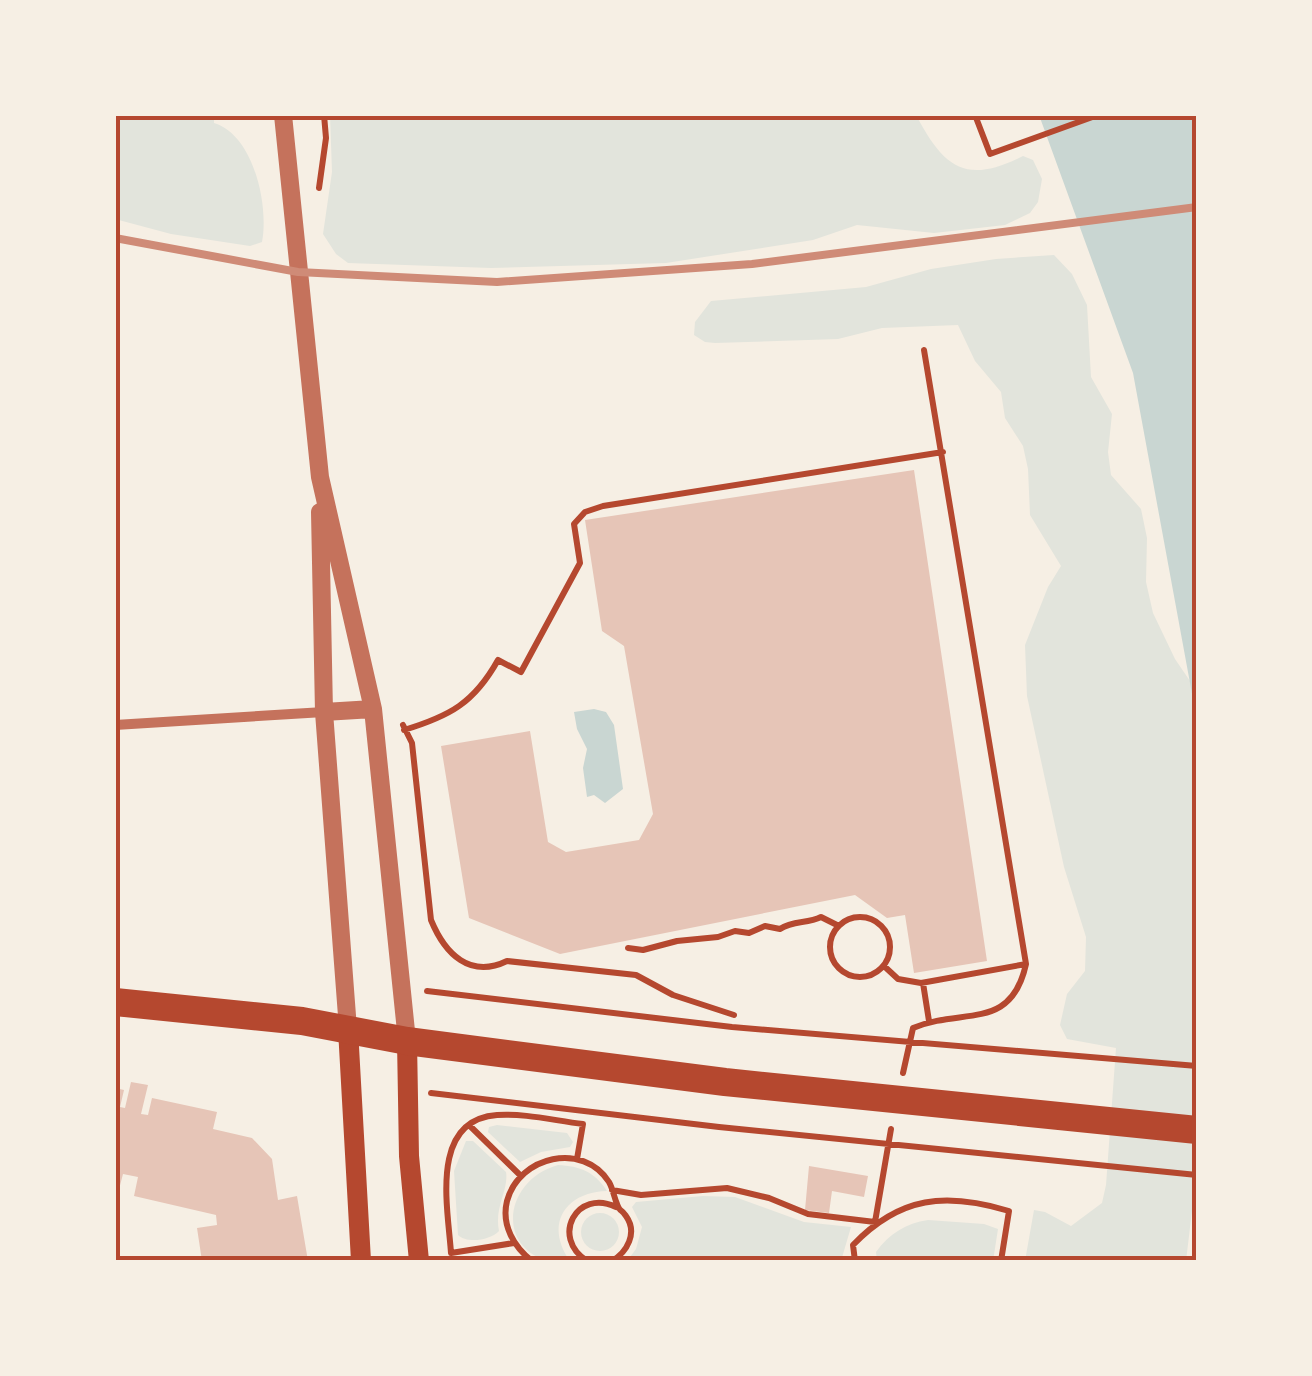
<svg xmlns="http://www.w3.org/2000/svg" width="1312" height="1376" font-family="'PT Sans Narrow',sans-serif">
	<style>
		.green { fill: #e2e4dc }
		.water { fill: #c9d6d2 }
		.building { fill: #e6c5b7 }
		.lines { fill: none; stroke-linecap: round; stroke-linejoin: round }
		.path { stroke: #b5482f; stroke-width: 6 }
		.minor { stroke: #c5725c; stroke-width: 10 }
		.tertiary { stroke: #c5725c; stroke-width: 18 }
		.secondary { stroke: #b5482f; stroke-width: 20 }
		.trunk { stroke: #b5482f; stroke-width: 28 }
		.rail { stroke: #cf8b77; stroke-width: 8 }
		.neatline { fill: none; stroke: #b5482f; stroke-width: 4 }
	</style>
	<rect width="100%" height="100%" fill="#f6efe4"/>
	<!-- green -->
	<path class="green" d="M 115,115 L 214,115 L 214,123 C 254,135 269,206 262,242 L 250,246 L 171,234 L 115,219 Z
		M 330,115 L 916,115 C 944,168 966,185 1023,156 L 1033,160 L 1042,179 L 1038,202 L 1030,213 L 1005,225 L 934,233 L 857,225 L 813,240 L 666,263 L 491,268 L 348,263 L 336,254 L 323,234 L 332,172 Z
		M 1054,255 L 1072,274 L 1087,305 L 1091,377 L 1112,414 L 1108,452 L 1111,475 L 1141,509 L 1147,538 L 1146,582 L 1153,613 L 1175,659 L 1190,681 L 1197,721 L 1197,1049 L 1192,1059 L 1197,1065 L 1197,1169 L 1186,1261 L 1025,1261 L 1034,1210 L 1045,1212 L 1071,1226 L 1102,1203 L 1106,1185 L 1116,1048 L 1067,1039 L 1060,1025 L 1067,994 L 1085,971 L 1086,937 L 1064,867 L 1027,696 L 1025,645 L 1048,587 L 1061,566 L 1030,515 L 1028,469 L 1023,446 L 1005,418 L 1001,392 L 975,361 L 958,325 L 882,328 L 838,339 L 715,343 L 705,342 L 694,335 L 695,322 L 711,301 L 866,287 L 931,269 L 996,259 Z
		M 497,1125 L 567,1133 L 573,1142 L 570,1147 L 541,1152 L 520,1162 L 488,1132 L 489,1127 Z
		M 466,1141 L 473,1141 L 506,1172 C 509,1190 494,1207 499,1231 C 491,1240 467,1244 458,1235 L 454,1171 Z
		M 558,1165 C 580,1166 595,1172 607,1191 C 565,1192 544,1225 570,1261 C 562,1261 552,1262 545,1260 C 495,1243 507,1179 558,1165 Z
		M 703,1196 L 735,1197 L 804,1222 L 851,1227 L 841,1261 L 627,1261 L 636,1249 L 642,1227 L 632,1207 L 636,1202 Z
		M581 1232a19 19 0 1 1 38 0a19 19 0 1 1-38 0Z
		M 928,1220 L 984,1224 L 998,1229 L 993,1261 L 877,1261 L 876,1252 C 889,1234 906,1223 928,1220 Z"/>
	<!-- water -->
	<path class="water" d="M 1039,115 L 1197,115 L 1197,721 L 1133,373 Z
		M 594,709 L 606,712 L 614,725 L 623,789 L 605,803 L 594,795 L 587,797 L 583,768 L 587,749 L 577,729 L 574,712 Z"/>
	<!-- building -->
	<path class="building" d="M 914,470 L 987,961 L 914,973 L 905,915 L 887,918 L 855,895 L 560,954 L 469,918 L 441,746 L 530,731 L 548,842 L 566,852 L 639,840 L 653,814 L 624,646 L 602,631 L 585,520 Z
		M 131,1082 L 148,1085 L 141,1114 L 148,1115 L 152,1098 L 217,1112 L 213,1129 L 252,1138 L 272,1159 L 278,1200 L 297,1196 L 308,1261 L 202,1261 L 197,1228 L 217,1225 L 216,1215 L 134,1196 L 138,1177 L 123,1174 L 118,1193 L 115,1193 L 115,1088 L 124,1090 L 120,1107 L 125,1108 Z
		M 809,1166 L 868,1176 L 864,1197 L 832,1191 L 829,1213 L 805,1210 Z"/>
	<g class="lines">
		<!-- path -->
		<path class="path" d="M 975,115 L 990,154 L 1098,115
			M 319,188 L 326,138 L 324,115
			M 403,725 L 412,743 L 431,920 C 445,954 470,979 507,961 L 636,975 L 673,995 L 734,1015
			M 404,730 C 450,716 474,703 498,660 L 521,672 L 580,563 L 574,524 L 585,512 L 603,506 L 943,452
			M830 947a30 30 0 1 1 60 0a30 30 0 1 1-60 0Z
			M 628,948 L 643,950 L 677,941 L 718,937 L 735,931 L 749,933 L 765,926 L 780,929 C 793,920 807,924 821,917 L 839,926
			M 884,966 L 898,979 L 921,983 L 1026,964
			M 923,983 L 929,1021
			M 427,991 L 732,1027 L 1197,1066
			M 903,1073 L 913,1028 C 963,1007 1011,1032 1026,964 L 924,350
			M 431,1093 L 719,1127 L 1197,1175
			M 470,1126 L 521,1176
			M 612,1190 L 641,1195 L 727,1188 L 769,1198 L 808,1214 L 875,1222 L 891,1129
			M 514,1243 L 451,1253 C 448,1208 429,1120 497,1115 C 525,1113 556,1121 583,1124 L 577,1159
			M 532,1261 C 514,1247 501,1225 507,1201 C 519,1156 583,1141 609,1182 C 613,1189 614,1197 617,1204 C 621,1214 620,1207 626,1216 C 638,1233 627,1252 612,1261
			M 587,1261 C 550,1237 577,1188 616,1207
			M 855,1261 L 853,1245 C 900,1196 946,1192 1009,1211 L 1001,1261"/>
		<!-- minor -->
		<path class="minor" d="M 115,725 L 324,712"/>
		<!-- tertiary -->
		<path class="tertiary" d="M 283,115 L 320,477 L 373,709 L 407,1041
			M 320,512 L 324,712 L 348,1029
			M 324,712 L 373,709"/>
		<!-- secondary -->
		<path class="secondary" d="M 348,1029 L 361,1261
			M 407,1041 L 409,1156 L 419,1261"/>
		<!-- trunk -->
		<path class="trunk" d="M 115,1002 L 302,1021 L 407,1041 L 725,1082 L 1197,1130"/>
		<!-- rail -->
		<path class="rail" d="M 115,238 L 298,272 L 497,282 L 752,264 L 1197,207"/>
	</g>
	<!-- border -->
	<rect width="1312" height="1376" fill="none" stroke="#f6efe4" stroke-width="235"/>
	<rect x="118" y="118" width="1076" height="1140" class="neatline"/>
</svg>
